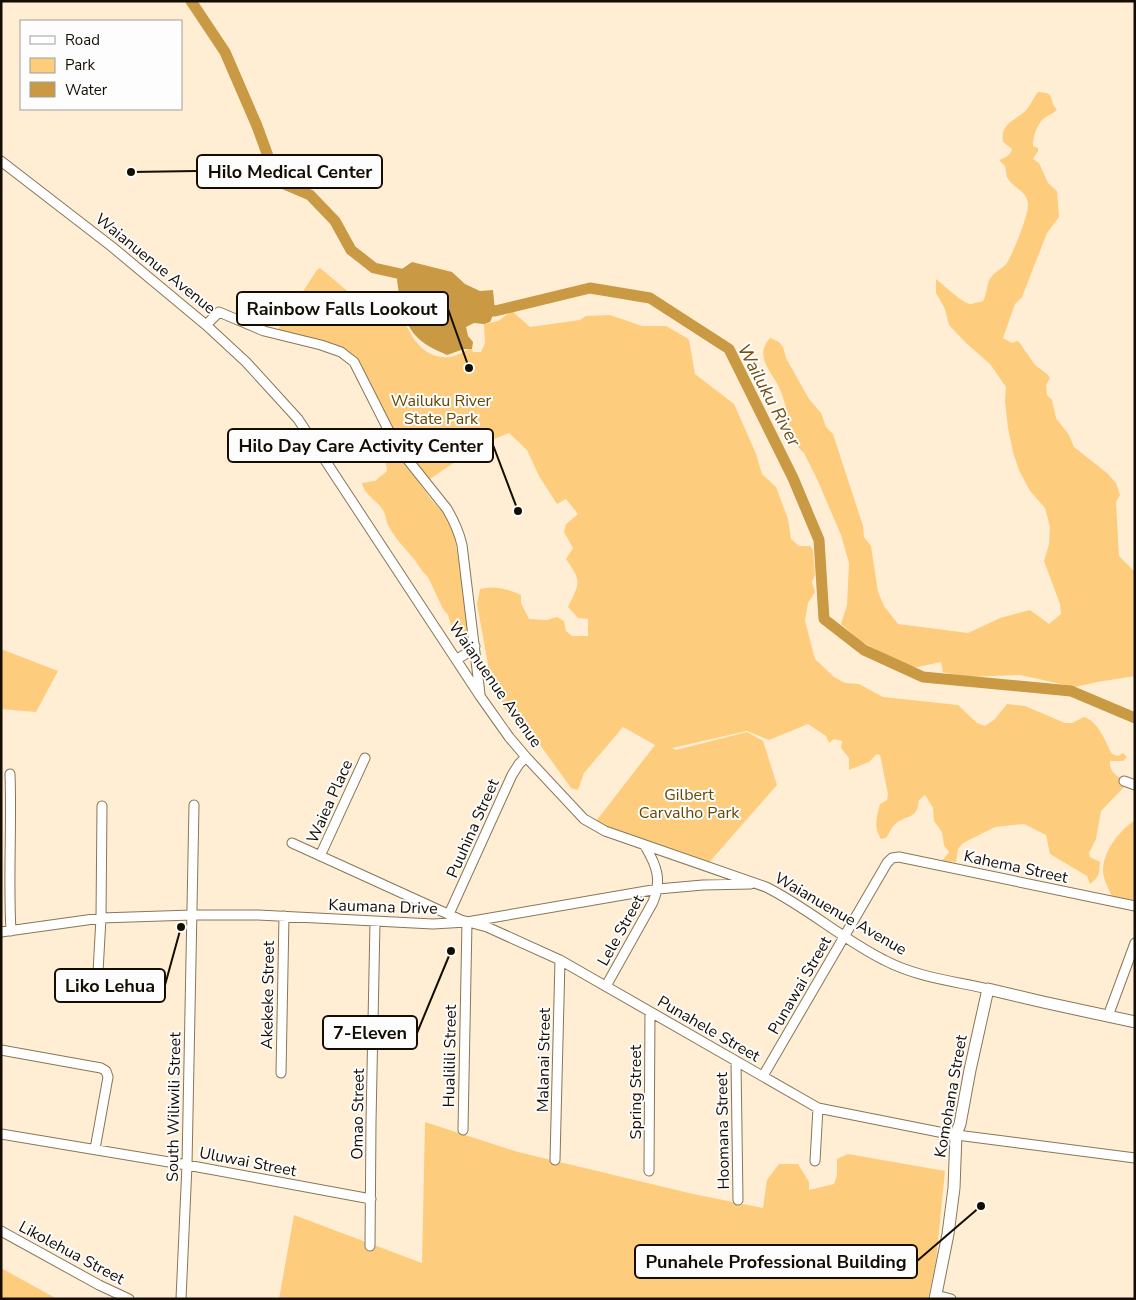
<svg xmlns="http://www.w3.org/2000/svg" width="1136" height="1300" font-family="'Nunito Sans',sans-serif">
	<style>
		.green { fill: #fdcd7d }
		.water { fill: #c99944 }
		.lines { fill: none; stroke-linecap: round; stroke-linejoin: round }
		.river { stroke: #c99944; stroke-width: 11 }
		.minor-casing { stroke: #897658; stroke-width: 11 }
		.major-casing { stroke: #897658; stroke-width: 13 }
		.minor { stroke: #fff; stroke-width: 9 }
		.major { stroke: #fff; stroke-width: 11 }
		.labels { text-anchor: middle; stroke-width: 4; stroke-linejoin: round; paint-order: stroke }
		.street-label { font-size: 16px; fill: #140d03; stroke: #fdfdfd }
		.park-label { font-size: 16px; fill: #674700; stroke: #fdfdfd }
		.water-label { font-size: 18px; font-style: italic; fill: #715010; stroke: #fdfdfd }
		.leader { fill: none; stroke: #140d03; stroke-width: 2 }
		.callout-dot { fill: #140d03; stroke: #fdfdfd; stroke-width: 2 }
		.callout { fill: #fdfdfd; stroke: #140d03; stroke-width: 2 }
		.callout-label { font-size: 18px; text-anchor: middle; font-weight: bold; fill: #140d03 }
	</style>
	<rect width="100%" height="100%" fill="#ffeed3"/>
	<!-- green -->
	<path class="green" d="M 1038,92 C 1057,93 1047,98 1057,110 C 1053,114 1048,115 1043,119 C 1036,127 1033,136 1033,146 L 1038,148 L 1038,151 L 1033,159 L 1039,163 L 1048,183 L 1057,191 L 1059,217 L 1047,233 L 1022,297 L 1015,304 L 1003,338 L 1012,343 L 1017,341 L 1019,342 L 1035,365 L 1047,374 L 1050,378 L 1046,385 L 1047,395 L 1052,400 L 1056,418 L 1069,435 L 1074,447 L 1107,473 L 1116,483 L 1120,495 L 1116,502 L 1119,556 L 1135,572 L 1135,676 L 1097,682 L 1075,687 L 1020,675 L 963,677 L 943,672 L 941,662 L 913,668 L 906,666 L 861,641 L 841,624 L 847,605 L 849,563 L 841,535 L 817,479 L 804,453 L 790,439 C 790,422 787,408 781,392 C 775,374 752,358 770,338 L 779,342 L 783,347 L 786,358 L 809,399 L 821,413 L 826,427 L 833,434 L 863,526 L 864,537 L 871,546 L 878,592 L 884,606 L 898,624 L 968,633 L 1000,618 L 1030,610 L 1049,624 L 1061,614 L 1060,604 L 1044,561 L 1049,544 L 1050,527 L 1045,508 L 1030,491 L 1019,470 L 1013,452 L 1008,428 L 1005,401 L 1006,387 L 990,364 L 966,343 L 949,325 L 945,309 L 936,293 L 936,279 C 944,285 963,304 971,304 C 975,303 980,302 983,301 C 988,293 986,282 992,276 C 996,271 1003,268 1007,263 C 1013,253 1029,214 1028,204 C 1027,190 1012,188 1007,177 C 1006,174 1006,169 1005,166 L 999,160 C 1005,158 1011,155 1012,149 L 1003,142 C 1000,121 1017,121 1027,109 C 1031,104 1034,97 1038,92 Z
		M 320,268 L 364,305 C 374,308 385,304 394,311 C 403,317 407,327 412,336 C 422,352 438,362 457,355 C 462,353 466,350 471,348 L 473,352 L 481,352 L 485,343 L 484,324 L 498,321 L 512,311 L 530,327 L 580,320 L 586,316 L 610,315 L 642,326 L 666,326 L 687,338 L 689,340 L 695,374 L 734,404 L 756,454 L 762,474 L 776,487 L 788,519 L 791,539 L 799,546 L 810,546 L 813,550 L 815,575 L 812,582 L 815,592 L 808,603 L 805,621 L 815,659 L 834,677 L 845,683 L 859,684 L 883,697 L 958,705 L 977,723 L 985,726 L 995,719 L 1007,704 L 1025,706 L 1065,723 L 1072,723 L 1084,717 C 1099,722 1105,741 1112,754 L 1118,756 L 1123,753 L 1127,757 L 1123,761 L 1110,761 C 1109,771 1116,777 1125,780 L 1127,784 L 1101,811 L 1096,839 L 1089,853 L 1090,857 L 1100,862 C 1099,874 1100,876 1090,884 L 1087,876 L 1050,854 L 1046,835 L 1024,824 L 995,827 L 963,843 L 958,849 L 956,862 L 942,861 L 949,852 L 944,845 L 942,832 L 934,821 L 933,808 L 925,795 L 919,800 C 917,820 908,814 895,824 C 891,828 889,834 886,838 L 881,839 C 873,828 877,816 880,804 L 887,800 L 888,794 L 880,755 L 877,754 L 869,762 L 849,770 L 849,758 L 841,748 L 842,741 L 834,739 L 829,743 L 826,736 L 808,724 L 769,740 L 747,731 L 672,748 L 676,750 L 747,732 L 763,741 L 777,785 L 706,866 L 593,825 L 655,745 L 623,727 L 584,773 L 578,790 L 571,788 L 525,724 L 503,708 L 501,695 L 491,681 L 477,604 L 480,589 C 494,585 508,589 521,595 L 521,603 L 529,619 L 547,620 L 557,617 L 564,621 L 566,631 L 572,636 L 588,636 L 588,619 L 578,618 L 568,607 C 580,582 582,582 566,559 L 573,548 L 564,532 L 566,524 L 578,514 L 566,499 L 557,504 L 539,476 L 527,450 L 509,433 L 480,445 L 427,481 L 399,443 L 347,351 L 328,342 L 277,331 L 317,270 Z
		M 382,428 L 397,455 L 407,465 L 430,498 L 448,518 L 453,530 L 463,584 L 469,635 L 464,636 L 451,625 L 448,615 L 443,609 L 428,577 C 422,572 419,566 414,559 C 405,548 395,539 388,525 C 386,521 386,515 383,510 C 377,500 364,495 362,483 L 375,481 L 387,471 C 387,458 373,441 382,428 Z
		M 1,649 L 58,671 L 36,712 L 1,709 Z
		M 1135,820 L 1135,905 L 1112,897 C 1109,889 1103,879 1103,871 C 1103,851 1119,831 1135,820 Z
		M 425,1122 L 518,1152 L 693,1194 L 763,1208 L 767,1180 L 779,1164 L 798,1164 L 809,1182 L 809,1190 L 834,1184 L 837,1175 L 837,1159 L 848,1154 L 945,1171 L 936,1261 L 928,1299 L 279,1299 L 294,1215 L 422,1263 Z
		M 1,1268 L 57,1299 L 1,1299 Z"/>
	<!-- water -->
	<path class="water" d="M 412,262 L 452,272 L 465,284 L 480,291 L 493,290 L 495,311 L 490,322 L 484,324 L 474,323 L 466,327 L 468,336 L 473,342 L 472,349 L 464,349 L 447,355 C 436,350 424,345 416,336 C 403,322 399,297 397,279 L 402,269 Z"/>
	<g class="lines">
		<!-- river -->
		<path class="river" d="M 191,1 L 225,52 L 257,126 L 277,181 L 310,195 L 335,221 L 351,250 L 374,268 L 401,274 L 413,281
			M 481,308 L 495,311 L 590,288 L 650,298 L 729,349 L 793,478 L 819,540 L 824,619 L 864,650 L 923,677 L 1071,691 L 1135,718"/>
		<!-- minor casing -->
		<g class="minor-casing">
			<path id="minor" d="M 1,161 L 111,246 L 206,325 L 246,362 L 298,419 L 480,696 L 509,737 L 526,757 L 584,819 L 605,831 L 766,887 C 808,908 842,939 884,960 C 916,977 953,981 988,989
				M 206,325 L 219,312 L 264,331 L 321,345 L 341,352 L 354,362 L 396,445 L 447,509 C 454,521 459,532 462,545 L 480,694
				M 457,659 L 471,651 L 475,646
				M 10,774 C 12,826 8,879 11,931
				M 1124,781 L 1135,785
				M 292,843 L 461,920 L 487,927 L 560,960 L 818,1108 L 949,1134 L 1135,1158
				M 320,856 L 365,758
				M 449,914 L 512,775 L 519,764 L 526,757
				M 1,932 L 101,918 L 192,915 L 258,915 L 433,924 L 467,922 L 658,889 L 703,885 L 751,884
				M 606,986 L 653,902 C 662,880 657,866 645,846
				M 97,990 L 101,918 L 102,806
				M 1108,1016 L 1135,943
				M 1,1050 L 101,1068 L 106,1071 L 108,1077 L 95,1149
				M 736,1062 L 738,1200
				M 281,1073 L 284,916
				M 763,1076 L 887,863 L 892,858 L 899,857 L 1135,906
				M 463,1130 L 467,922
				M 1,1134 L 187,1165 L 371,1199
				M 555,1160 L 560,960
				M 815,1161 L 818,1108
				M 649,1171 L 650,1012
				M 1,1231 L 99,1285 L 129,1299
				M 370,1246 L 371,1122 L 375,922
				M 936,1295 L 951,1299
				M 181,1299 L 187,1165 L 194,805"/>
		</g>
		<!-- major casing -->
		<g class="major-casing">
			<path id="major" d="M 935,1299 L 948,1234 L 954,1188 L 956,1134 L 960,1124 L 970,1070 L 988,989 L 1043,1002 L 1135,1022"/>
		</g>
		<!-- minor -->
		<use href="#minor" class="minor"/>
		<!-- major -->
		<use href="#major" class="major"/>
	</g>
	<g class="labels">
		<!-- street labels -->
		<g class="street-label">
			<text transform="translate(156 263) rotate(39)" y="6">Waianuenue Avenue</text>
			<text transform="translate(496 684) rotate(55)" y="6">Waianuenue Avenue</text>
			<text transform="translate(329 801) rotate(-66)" y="6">Waiea Place</text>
			<text transform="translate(472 828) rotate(-66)" y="6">Puuhina Street</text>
			<text transform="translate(1016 866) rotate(12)" y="6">Kahema Street</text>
			<text transform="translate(383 906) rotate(2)" y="6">Kaumana Drive</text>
			<text transform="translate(841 913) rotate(30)" y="6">Waianuenue Avenue</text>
			<text transform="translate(620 930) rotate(-61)" y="6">Lele Street</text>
			<text transform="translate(799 985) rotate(-60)" y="6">Punawai Street</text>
			<text transform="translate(267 995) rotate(-89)" y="6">Akekeke Street</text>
			<text transform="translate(709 1028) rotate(30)" y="6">Punahele Street</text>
			<text transform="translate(449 1056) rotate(-89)" y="6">Hualilili Street</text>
			<text transform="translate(543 1060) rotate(-89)" y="6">Malanai Street</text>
			<text transform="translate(635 1092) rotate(-90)" y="6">Spring Street</text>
			<text transform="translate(950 1096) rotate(-80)" y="6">Komohana Street</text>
			<text transform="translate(173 1107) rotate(-89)" y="6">South Wiliwili Street</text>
			<text transform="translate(357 1114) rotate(-89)" y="6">Omao Street</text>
			<text transform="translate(722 1131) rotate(-91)" y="6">Hoomana Street</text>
			<text transform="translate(248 1161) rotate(11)" y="6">Uluwai Street</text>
			<text transform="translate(72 1252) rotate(28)" y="6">Likolehua Street</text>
		</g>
		<!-- park labels -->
		<g class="park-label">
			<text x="441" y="406">Wailuku River<tspan x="441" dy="18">State Park</tspan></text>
			<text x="689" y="800">Gilbert<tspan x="689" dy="18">Carvalho Park</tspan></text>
		</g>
		<!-- water labels -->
		<g class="water-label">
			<text transform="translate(769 395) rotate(62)" y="6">Wailuku River</text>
		</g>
	</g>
	<!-- callouts -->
	<path class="leader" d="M131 172L197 171M469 368L448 309M518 511L493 445M181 927L165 985M451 951L417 1033M981 1206L917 1261"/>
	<g class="callout-dot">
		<circle cx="131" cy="172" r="5"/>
		<circle cx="469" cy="368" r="5"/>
		<circle cx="518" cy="511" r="5"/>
		<circle cx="181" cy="927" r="5"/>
		<circle cx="451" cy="951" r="5"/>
		<circle cx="981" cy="1206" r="5"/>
	</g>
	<g class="callout">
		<rect x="197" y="155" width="185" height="33" rx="5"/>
		<rect x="237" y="292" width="211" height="33" rx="5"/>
		<rect x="228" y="429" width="265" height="33" rx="5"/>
		<rect x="55" y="969" width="110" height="33" rx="5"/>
		<rect x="323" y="1016" width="94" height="33" rx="5"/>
		<rect x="635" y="1245" width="282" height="33" rx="5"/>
	</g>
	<g class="callout-label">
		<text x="290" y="178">Hilo Medical Center</text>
		<text x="342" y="315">Rainbow Falls Lookout</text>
		<text x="361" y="452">Hilo Day Care Activity Center</text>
		<text x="110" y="992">Liko Lehua</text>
		<text x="370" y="1039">7-Eleven</text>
		<text x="776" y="1268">Punahele Professional Building</text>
	</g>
	<!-- border -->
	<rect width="1136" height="1300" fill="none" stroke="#140d03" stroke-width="5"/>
	<!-- legend -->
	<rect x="20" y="20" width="162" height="90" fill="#fdfdfd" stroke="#a09d99"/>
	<rect x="30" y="36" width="25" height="8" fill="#ffffff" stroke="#a09d99"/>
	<text x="65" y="45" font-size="15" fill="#140d03">Road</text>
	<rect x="30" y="58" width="25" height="15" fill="#fdcd7d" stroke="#a09d99"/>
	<text x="65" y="70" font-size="15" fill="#140d03">Park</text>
	<rect x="30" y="82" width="25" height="15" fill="#c99944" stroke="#a09d99"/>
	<text x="65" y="95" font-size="15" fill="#140d03">Water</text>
</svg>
